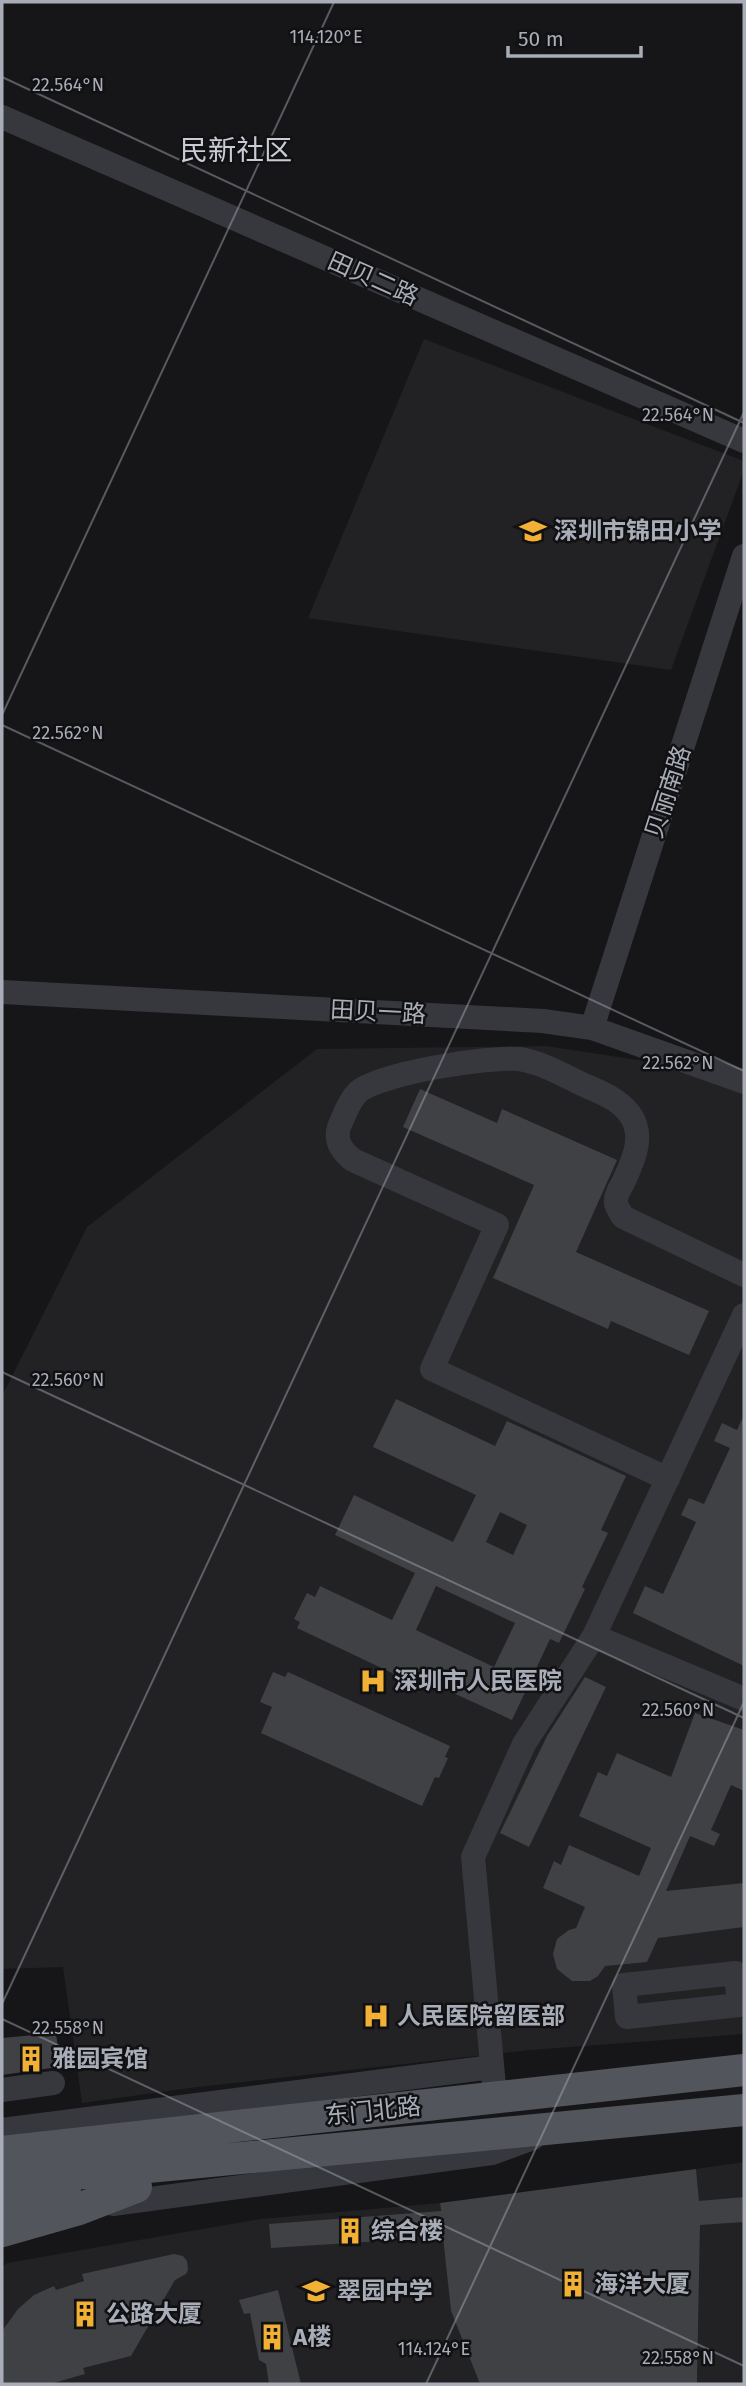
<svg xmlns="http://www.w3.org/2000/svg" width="746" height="2386" font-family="'Fira Sans','Noto Sans SC',sans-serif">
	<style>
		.built { fill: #222225 }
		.building { fill: #404145; fill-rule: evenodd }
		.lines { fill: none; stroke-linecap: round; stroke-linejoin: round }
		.minor { stroke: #37383d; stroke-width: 24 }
		.major { stroke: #53555c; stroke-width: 32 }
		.major-bridge { stroke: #53555c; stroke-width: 32 }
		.ticks { fill: none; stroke: #a8adb8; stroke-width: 2; stroke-opacity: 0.45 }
		.labels { text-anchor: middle; stroke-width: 5; stroke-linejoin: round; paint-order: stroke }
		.street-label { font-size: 24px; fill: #a8adb8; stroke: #111113 }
		.poi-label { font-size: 24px; font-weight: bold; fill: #a8adb8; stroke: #111113; text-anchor: start }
		.quarter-label { font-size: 28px; fill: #c9ccd4; stroke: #111113 }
		.ticks-label { font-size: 18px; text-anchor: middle; fill: #a8adb8; stroke: #111113; stroke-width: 5; stroke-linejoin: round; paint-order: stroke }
	</style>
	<rect width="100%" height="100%" fill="#161618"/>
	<!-- built -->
	<path class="built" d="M 424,339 L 744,461 L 744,470 L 671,670 L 308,618 Z
		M 546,1046 L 684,1067 L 744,1091 L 744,2034 L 530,2050 L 190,2088 L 82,2103 L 63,1967 L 2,1969 L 2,1396 L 87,1227 L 317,1049 Z
		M 744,2162 L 744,2384 L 697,2384 L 700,2218 L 696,2169 Z
		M 440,2203 L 451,2311 L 480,2384 L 2,2384 L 2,2267 L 7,2263 L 261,2219 Z"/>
	<!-- building -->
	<path class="building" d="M 420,1089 L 497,1123 L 502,1109 L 617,1160 L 576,1252 L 709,1311 L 689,1355 L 611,1321 L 608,1329 L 493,1278 L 534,1185 L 403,1127 Z
		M 396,1399 L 495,1446 L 507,1421 L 626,1476 L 601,1530 L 608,1533 L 582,1587 L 585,1589 L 559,1643 L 550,1639 L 512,1720 L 412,1674 L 409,1681 L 297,1628 L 300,1622 L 294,1619 L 307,1593 L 315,1597 L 320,1586 L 392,1620 L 415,1573 L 335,1535 L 354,1495 L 453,1542 L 476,1495 L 373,1447 ZM 500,1512 L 527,1525 L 513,1555 L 486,1542 ZM 436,1586 L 515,1623 L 494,1667 L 416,1630 Z
		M 744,1415 L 744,1666 L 633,1613 L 645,1586 L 663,1594 L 696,1522 L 681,1515 L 689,1498 L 704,1504 L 730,1448 L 714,1441 L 722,1423 L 737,1430 Z
		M 273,1672 L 285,1677 L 288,1672 L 450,1746 L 445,1757 L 448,1758 L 439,1778 L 435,1777 L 422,1806 L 261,1733 L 272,1707 L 260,1702 Z
		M 585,1677 L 606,1687 L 529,1847 L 500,1833 L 547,1736 Z
		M 695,1713 L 744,1730 L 744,1791 L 731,1785 L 711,1830 L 720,1834 L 714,1846 L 690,1836 L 666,1891 L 744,1883 L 744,1927 L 658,1938 L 647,1962 L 605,1966 L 598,1976 L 590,1981 L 572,1981 L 557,1969 L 553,1954 L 557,1939 L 569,1930 L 576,1928 L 585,1907 L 543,1888 L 554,1861 L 561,1865 L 569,1845 L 639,1876 L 651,1848 L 579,1816 L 598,1772 L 607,1776 L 617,1753 L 671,1777 Z
		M 56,2033 L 61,2071 L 51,2068 L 2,2075 L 2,2038 Z
		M 696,2169 L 699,2201 L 744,2197 L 744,2222 L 700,2225 L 697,2384 L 480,2384 L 451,2311 L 443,2237 L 271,2248 L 269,2224 L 441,2211 L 440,2203 Z
		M 174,2254 L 183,2256 L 187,2261 L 188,2270 L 186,2274 L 175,2280 L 131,2356 L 83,2368 L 85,2374 L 50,2384 L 2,2384 L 2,2331 L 18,2309 L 34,2295 L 54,2286 L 56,2290 L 84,2281 L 82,2274 Z
		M 278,2290 L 301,2384 L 269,2384 L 266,2364 L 259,2360 L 250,2313 L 244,2314 L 239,2300 Z"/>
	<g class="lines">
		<!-- minor -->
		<path class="minor" d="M 2,117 L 744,441
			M 2,992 L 543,1021 L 592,1028 L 744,1082
			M 592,1028 L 744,556
			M 668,1479 L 432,1369 L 497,1225 L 353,1160 C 339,1149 333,1137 342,1120 C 346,1110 351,1099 358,1092 C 380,1073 490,1056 519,1059 C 541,1062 563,1075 584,1085 C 600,1092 617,1098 629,1113 C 646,1135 633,1161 623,1183 C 620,1188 615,1196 616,1203 C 616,1207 621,1213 623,1217 L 744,1275
			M 594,1636 L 744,1699
			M 739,2005 L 736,1973 L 624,1985 L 627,2017 L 739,2005 L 744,2004
			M 2,2090 L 53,2083
			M 495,2097 L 473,1857 L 524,1744 L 594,1636 L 744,1315
			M 2,2130 L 492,2067
			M 113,2204 L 492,2153 L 533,2138"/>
		<!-- major -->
		<path class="major" d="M 2,2152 L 744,2070
			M 2,2181 L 744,2110"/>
		<!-- major-bridge -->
		<path class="major-bridge" d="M 2,2204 L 66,2196
			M 2,2231 L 79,2209 L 136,2187"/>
	</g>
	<!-- ticks -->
	<path class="ticks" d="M 2,77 L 744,423M 2,715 L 334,2M 2,725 L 744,1071M 2,1372 L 744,1718M 2,2004 L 744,412M 2,2019 L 744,2366M 426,2384 L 744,1702"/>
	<!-- icons -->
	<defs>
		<g id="school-bare" transform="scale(2.1)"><path d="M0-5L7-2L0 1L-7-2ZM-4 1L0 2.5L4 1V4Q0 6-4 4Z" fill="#f2b134" stroke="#111113" stroke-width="2.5" paint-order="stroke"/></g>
		<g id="hospital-bare" transform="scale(2.1)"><path d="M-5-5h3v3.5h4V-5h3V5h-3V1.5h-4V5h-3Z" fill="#f2b134" stroke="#111113" stroke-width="2.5" paint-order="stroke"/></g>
		<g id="building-bare" transform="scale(2.1)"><path d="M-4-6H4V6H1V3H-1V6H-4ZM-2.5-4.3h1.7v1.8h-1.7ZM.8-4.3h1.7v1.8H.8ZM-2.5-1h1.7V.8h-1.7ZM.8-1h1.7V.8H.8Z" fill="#f2b134" stroke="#111113" stroke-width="2.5" paint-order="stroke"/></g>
	</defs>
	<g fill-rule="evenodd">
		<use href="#school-bare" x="533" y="531"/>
		<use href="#hospital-bare" x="373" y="1681"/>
		<use href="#hospital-bare" x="376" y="2016"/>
		<use href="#building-bare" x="31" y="2059"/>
		<use href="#building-bare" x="350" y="2231"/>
		<use href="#building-bare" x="573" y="2284"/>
		<use href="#school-bare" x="316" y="2291"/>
		<use href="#building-bare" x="85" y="2314"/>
		<use href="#building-bare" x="272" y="2337"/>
	</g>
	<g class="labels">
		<!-- street labels -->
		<g class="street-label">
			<text transform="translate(373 279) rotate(24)" y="8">田贝二路</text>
			<text transform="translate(668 792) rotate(-72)" y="8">贝丽南路</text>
			<text transform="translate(378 1012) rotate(3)" y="8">田贝一路</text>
			<text transform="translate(373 2111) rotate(-6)" y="8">东门北路</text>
		</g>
		<!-- poi labels -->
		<g class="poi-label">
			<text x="554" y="539">深圳市锦田小学</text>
			<text x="394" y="1689">深圳市人民医院</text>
			<text x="397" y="2024">人民医院留医部</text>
			<text x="52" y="2067">雅园宾馆</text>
			<text x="371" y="2239">综合楼</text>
			<text x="594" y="2292">海洋大厦</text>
			<text x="337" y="2299">翠园中学</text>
			<text x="106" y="2322">公路大厦</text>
			<text x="293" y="2345">A楼</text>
		</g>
		<!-- quarter labels -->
		<g class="quarter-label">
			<text x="236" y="160">民新社区</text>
		</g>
	</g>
	<g class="ticks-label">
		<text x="326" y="43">114.120°E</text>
		<text x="68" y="91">22.564°N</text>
		<text x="678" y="421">22.564°N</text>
		<text x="68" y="739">22.562°N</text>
		<text x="678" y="1069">22.562°N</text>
		<text x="68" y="1386">22.560°N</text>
		<text x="678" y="1716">22.560°N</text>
		<text x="68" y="2034">22.558°N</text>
		<text x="434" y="2355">114.124°E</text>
		<text x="678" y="2364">22.558°N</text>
	</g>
	<!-- border -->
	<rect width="746" height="2386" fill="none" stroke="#a8adb8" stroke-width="7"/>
	<!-- scale -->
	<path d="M508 46v10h133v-10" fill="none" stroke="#a8adb8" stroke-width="3.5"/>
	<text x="518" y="46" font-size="21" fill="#a8adb8" stroke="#111113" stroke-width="5" paint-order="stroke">50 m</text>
</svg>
